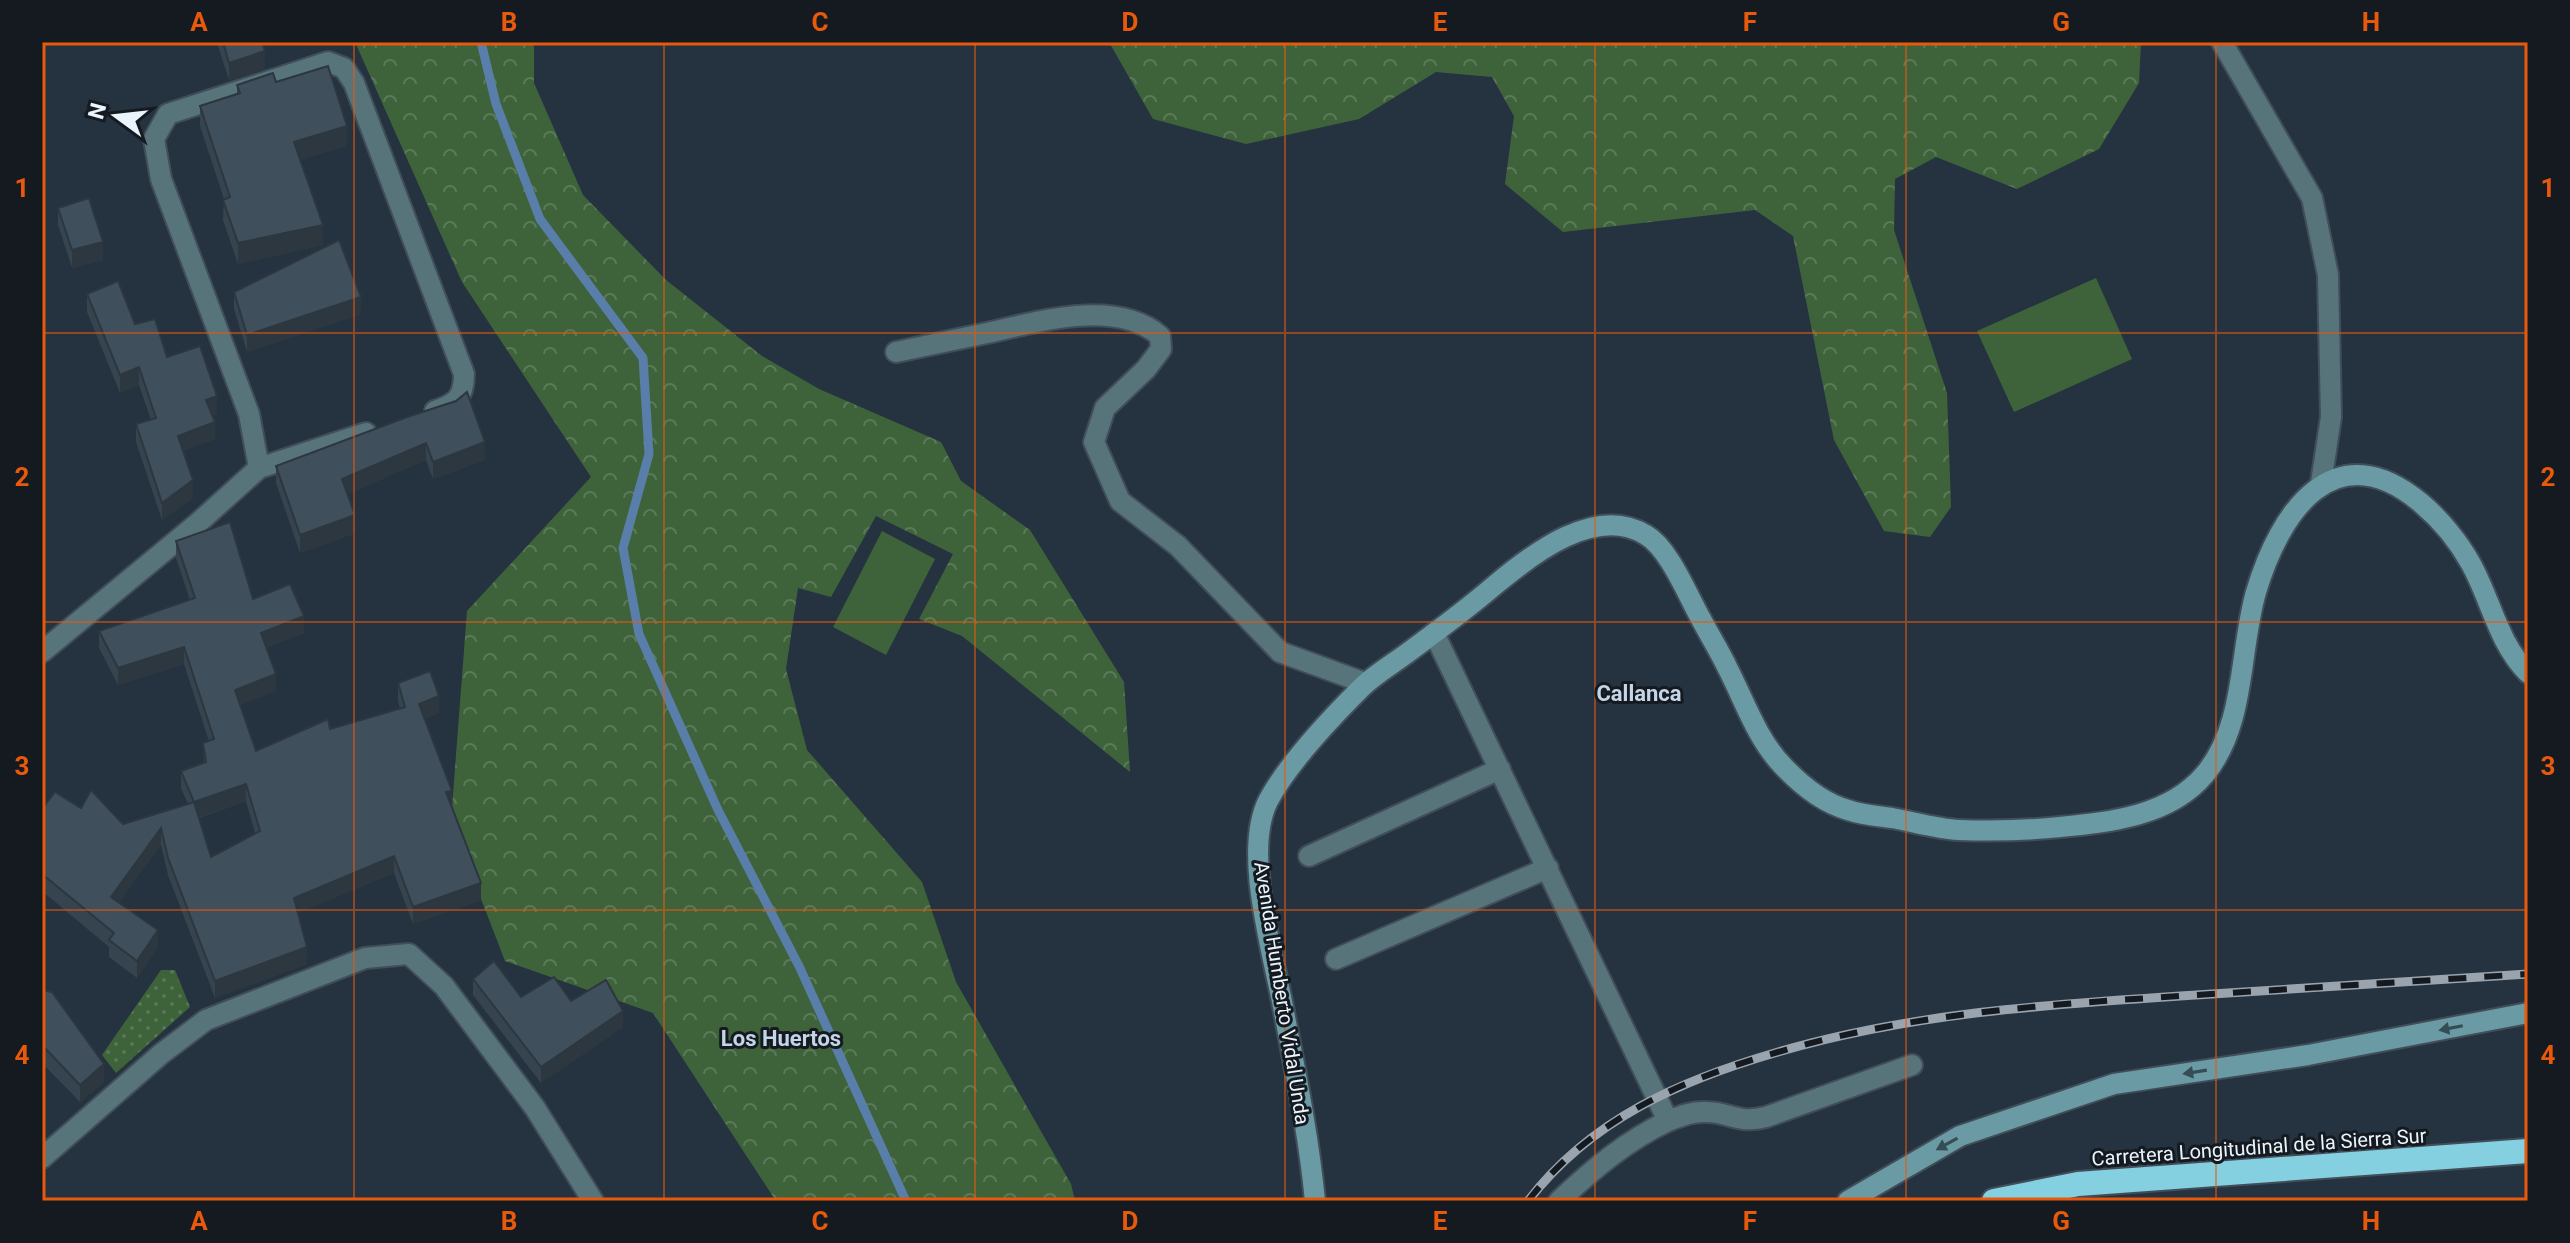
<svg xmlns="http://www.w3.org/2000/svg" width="2570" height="1243" font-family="Roboto,sans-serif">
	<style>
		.forest { fill: url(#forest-crowns) }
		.park { fill: url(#park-dots) }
		.pitch { fill: #3e633b }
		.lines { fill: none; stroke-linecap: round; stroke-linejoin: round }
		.stream { stroke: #597ea9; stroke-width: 9 }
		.street-casing { stroke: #414e5a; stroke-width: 24 }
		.secondary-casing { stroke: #414e5a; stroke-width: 24 }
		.highway-casing { stroke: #414e5a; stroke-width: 28 }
		.street { stroke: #57747b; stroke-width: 20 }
		.secondary { stroke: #6a9aa4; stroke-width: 20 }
		.highway { stroke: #84d0e1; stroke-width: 24 }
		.rail-casing { stroke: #99a4ae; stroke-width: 9 }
		.rail { stroke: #141a20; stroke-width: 6; stroke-dasharray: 18; stroke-linecap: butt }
		.wall { fill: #36444f; fill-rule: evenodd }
		.shaded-wall { fill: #2c3740 }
		.building { fill: #3f4f5c; stroke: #2c3740; stroke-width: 2; fill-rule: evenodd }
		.oneway { fill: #364d55 }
		.grid { fill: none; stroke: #e8590c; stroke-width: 2; stroke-opacity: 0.55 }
		.labels { text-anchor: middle; stroke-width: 6; stroke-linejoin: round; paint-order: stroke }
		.street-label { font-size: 20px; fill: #eaf4fc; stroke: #141a20 }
		.neighbourhood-label { font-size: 22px; font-weight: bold; fill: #c3d5e6; stroke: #141a20 }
		.neatline { fill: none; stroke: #e8590c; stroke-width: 3 }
		.grid-label { font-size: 26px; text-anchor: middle; font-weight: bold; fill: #e8590c }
	</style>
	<defs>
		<pattern id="forest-crowns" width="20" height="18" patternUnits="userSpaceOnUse" patternTransform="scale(2)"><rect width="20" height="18" fill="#3e633b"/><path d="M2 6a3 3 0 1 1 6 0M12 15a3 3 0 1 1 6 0" fill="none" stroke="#5a7a58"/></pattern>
		<pattern id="park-dots" width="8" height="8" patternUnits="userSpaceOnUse" patternTransform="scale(2)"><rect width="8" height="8" fill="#3e633b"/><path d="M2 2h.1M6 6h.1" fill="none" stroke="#5a7a58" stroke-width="1.8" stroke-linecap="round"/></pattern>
	</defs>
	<rect width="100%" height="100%" fill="#253340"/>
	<!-- forest -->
	<path class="forest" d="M 355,42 L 534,42 L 534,83 L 583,195 L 666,280 L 762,356 L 819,389 L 941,442 L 961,481 L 1030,530 L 1124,682 L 1130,772 L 962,636 L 919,619 L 953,554 L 876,516 L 831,597 L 798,588 L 786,669 L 807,750 L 922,882 L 956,982 L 1071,1184 L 1075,1201 L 776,1201 L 653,1013 L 505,961 L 451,821 L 467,611 L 591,477 L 462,282 Z
		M 1109,42 L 2141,42 L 2139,83 L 2099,149 L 2017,189 L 1936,157 L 1895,179 L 1894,230 L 1947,393 L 1951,507 L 1930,537 L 1884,531 L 1834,440 L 1793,236 L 1755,210 L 1563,232 L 1505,184 L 1514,116 L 1492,77 L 1436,72 L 1359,119 L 1246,144 L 1153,119 Z"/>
	<!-- park -->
	<path class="park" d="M 161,970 L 175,970 L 190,1007 L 116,1073 L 102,1055 Z"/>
	<!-- pitch -->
	<path class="pitch" d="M 2096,278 L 2132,359 L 2014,412 L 1977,331 Z
		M 882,531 L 935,559 L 886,655 L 833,627 Z"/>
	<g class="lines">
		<!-- stream -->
		<path class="stream" d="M 481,42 L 496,104 L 540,219 L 643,358 L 649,454 L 623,548 L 639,634 L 718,810 L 799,966 L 906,1201"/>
		<!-- street casing -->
		<g class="street-casing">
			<path id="street" d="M 2222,42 L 2312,198 L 2328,275 L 2331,417 L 2321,483
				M 896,352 C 926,346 957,339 987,333 C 1037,322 1116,298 1160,336 L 1161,349 L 1146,369 L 1105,408 L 1094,442 L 1120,501 L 1178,546 L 1280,652 L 1365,683
				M 259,468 L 366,433
				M 1434,633 L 1668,1121 C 1626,1141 1593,1169 1559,1201
				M 42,652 L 198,523 L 259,468 L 249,414 L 161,179 L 154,139 L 168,114 L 328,62 L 344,68 L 354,83 L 464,374 C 464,398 456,404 435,411
				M 1309,856 L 1500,769
				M 1336,959 L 1548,868
				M 1668,1121 C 1681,1116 1693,1111 1707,1112 C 1733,1113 1737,1124 1766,1117 L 1912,1065
				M 42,1158 L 161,1054 L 206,1020 L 365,958 L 409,954 L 444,986 L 535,1108 L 593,1201"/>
		</g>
		<!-- secondary casing -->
		<g class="secondary-casing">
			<path id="secondary" d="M 1315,1201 C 1309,1138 1296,1074 1284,1012 C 1274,956 1242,853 1268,801 C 1287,765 1332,717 1361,688 C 1374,675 1391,665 1406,654 C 1436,632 1467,609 1495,585 C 1532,554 1596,504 1646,535 C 1669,548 1688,596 1701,619 C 1710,636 1720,652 1728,669 C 1745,702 1757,739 1783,766 C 1801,785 1823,803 1848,810 C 1862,815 1878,816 1892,818 C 1914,822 1937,829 1959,830 C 1988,831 2031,830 2060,827 C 2111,822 2170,816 2205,774 C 2246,725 2239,651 2256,592 C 2280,511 2335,431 2421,503 C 2440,519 2459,542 2471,564 C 2491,600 2498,643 2528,673
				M 1848,1201 L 1960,1136 L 2114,1084 L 2308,1055 L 2528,1013"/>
		</g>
		<!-- highway casing -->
		<g class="highway-casing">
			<path id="highway" d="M 1994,1201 L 2078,1184 L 2528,1151"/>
		</g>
		<!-- street -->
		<use href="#street" class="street"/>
		<!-- secondary -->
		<use href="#secondary" class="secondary"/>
		<!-- highway -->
		<use href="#highway" class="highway"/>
		<!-- rail casing -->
		<g class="rail-casing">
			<path id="rail" d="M 1528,1201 C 1591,1119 1681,1080 1778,1052 C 1915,1012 2055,1004 2196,995 C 2307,988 2417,981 2528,974"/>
		</g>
		<!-- rail -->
		<use href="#rail" class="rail"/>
	</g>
	<!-- wall -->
	<path class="wall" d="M 218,42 L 262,42 L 265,69 L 229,80 L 218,46 Z
		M 276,82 L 347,146 L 300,160 L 323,245 L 238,264 L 223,220 L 224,199 L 200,126 L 200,106 L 237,94 L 237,85 Z
		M 58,208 L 103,260 L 72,268 L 58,225 Z
		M 234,292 L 361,314 L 247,352 L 234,309 Z
		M 87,294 L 135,324 L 217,414 L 212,415 L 215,439 L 183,451 L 193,498 L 162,520 L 136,442 L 136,424 L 151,420 L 139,385 L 120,393 L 87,312 Z
		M 407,417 L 485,460 L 433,479 L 426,460 L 347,494 L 355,533 L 300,553 L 276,483 L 276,466 Z
		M 176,541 L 253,599 L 304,633 L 266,648 L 276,691 L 240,705 L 256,751 L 400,709 L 398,701 L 398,683 L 439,713 L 425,719 L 481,900 L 413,924 L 394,873 L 298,913 L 307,964 L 215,998 L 168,875 L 161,845 L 119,902 L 158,947 L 137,978 L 109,957 L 109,947 L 42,891 L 42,809 L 81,808 L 123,824 L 188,804 L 181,788 L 181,771 L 204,763 L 203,743 L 209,741 L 184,664 L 118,685 L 99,648 L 99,631 L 190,600 L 176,558 ZM 246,801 L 255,833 L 211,857 L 199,818 Z
		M 473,979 L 521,997 L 571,1001 L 623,1027 L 541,1083 L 473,995 Z
		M 42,990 L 104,1082 L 80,1102 L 42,1063 Z"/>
	<!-- shaded-wall -->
	<path class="shaded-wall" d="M 265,51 L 265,69 L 229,80 L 229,63 Z
		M 347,126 L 347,146 L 294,162 L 294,142 Z
		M 323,225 L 323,245 L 238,264 L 238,243 Z
		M 103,242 L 103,260 L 72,268 L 72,250 Z
		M 361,297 L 361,314 L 247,352 L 247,335 Z
		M 139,367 L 139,385 L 120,393 L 120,375 Z
		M 217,396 L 217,414 L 206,417 L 206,400 Z
		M 215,422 L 215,439 L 178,453 L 178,436 Z
		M 485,442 L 485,460 L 433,479 L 433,462 Z
		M 426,443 L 426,460 L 342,497 L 342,479 Z
		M 193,480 L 193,498 L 162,520 L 162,503 Z
		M 355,515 L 355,533 L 300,553 L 300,535 Z
		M 304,616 L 304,633 L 261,650 L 261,633 Z
		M 184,647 L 184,664 L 118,685 L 118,668 Z
		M 276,674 L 276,691 L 235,707 L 235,690 Z
		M 439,696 L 439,713 L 419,721 L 419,704 Z
		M 246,784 L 246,801 L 194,819 L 194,802 Z
		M 452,791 L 452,808 L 446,792 Z
		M 161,828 L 161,845 L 111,914 L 111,897 Z
		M 394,856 L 394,873 L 294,915 L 294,898 Z
		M 481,883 L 481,900 L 413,924 L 413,907 Z
		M 158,930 L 158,947 L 137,978 L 137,961 Z
		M 307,947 L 307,964 L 215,998 L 215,981 Z
		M 623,1011 L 623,1027 L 541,1083 L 541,1067 Z
		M 104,1064 L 104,1082 L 80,1102 L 80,1085 Z"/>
	<!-- building -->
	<path class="building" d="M 223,42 L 262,42 L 265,51 L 229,63 Z
		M 328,66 L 347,126 L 294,142 L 323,225 L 238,243 L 223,200 L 230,197 L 200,106 L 240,93 L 237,85 L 273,73 L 276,82 Z
		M 89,198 L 103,242 L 72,250 L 58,208 Z
		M 339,240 L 361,297 L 247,335 L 234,292 Z
		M 118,281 L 135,324 L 155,319 L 167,357 L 200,346 L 217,396 L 206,400 L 215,422 L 178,436 L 193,480 L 162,503 L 136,424 L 156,418 L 139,367 L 120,375 L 87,294 Z
		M 467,392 L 485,442 L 433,462 L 426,443 L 342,479 L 355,515 L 300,535 L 276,466 L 407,417 L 456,401 Z
		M 230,522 L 253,599 L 290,584 L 304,616 L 261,633 L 276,674 L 235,690 L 256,751 L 328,719 L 330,729 L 405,707 L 398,683 L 430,671 L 439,696 L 419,704 L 452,791 L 446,792 L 481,883 L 413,907 L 394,856 L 294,898 L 307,947 L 215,981 L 168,858 L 161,828 L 111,897 L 158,930 L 137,961 L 109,940 L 114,933 L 42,874 L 42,809 L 55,792 L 81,808 L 91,790 L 123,824 L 194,802 L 181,771 L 206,762 L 203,743 L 214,739 L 184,647 L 118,668 L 99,631 L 195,598 L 176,541 ZM 246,784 L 260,831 L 211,857 L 194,802 Z
		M 494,961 L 521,997 L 554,977 L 571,1001 L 606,980 L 623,1011 L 541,1067 L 473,979 Z
		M 42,990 L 52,992 L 104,1064 L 80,1085 L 42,1045 Z"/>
	<!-- one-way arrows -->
	<defs><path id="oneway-solid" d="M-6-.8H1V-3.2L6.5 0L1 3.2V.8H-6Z" transform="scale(2)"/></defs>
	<g class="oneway">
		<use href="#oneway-solid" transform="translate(2451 1028) rotate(169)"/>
		<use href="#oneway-solid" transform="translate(2195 1072) rotate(171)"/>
		<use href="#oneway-solid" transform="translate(1947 1144) rotate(151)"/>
	</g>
	<!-- grid -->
	<path class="grid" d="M 354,42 L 354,1201M 664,42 L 664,1201M 975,42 L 975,1201M 1285,42 L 1285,1201M 1595,42 L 1595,1201M 1906,42 L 1906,1201M 2216,42 L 2216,1201M 42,333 L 2528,333M 42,622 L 2528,622M 42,910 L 2528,910"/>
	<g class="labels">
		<!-- street labels -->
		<g class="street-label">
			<text transform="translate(1282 993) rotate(81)" y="7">Avenida Humberto Vidal Unda</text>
			<text transform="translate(2259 1147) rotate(-4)" y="7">Carretera Longitudinal de la Sierra Sur</text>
		</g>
		<!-- neighbourhood labels -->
		<g class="neighbourhood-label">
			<text x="1639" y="701">Callanca</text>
			<text x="781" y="1046">Los Huertos</text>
		</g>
	</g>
	<!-- border -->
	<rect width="2570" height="1243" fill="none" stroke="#141a20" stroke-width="88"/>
	<!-- north arrow -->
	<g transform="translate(116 116) rotate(285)" stroke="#141a20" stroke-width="6" paint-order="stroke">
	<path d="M0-6L14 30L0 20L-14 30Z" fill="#eaf4fc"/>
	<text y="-12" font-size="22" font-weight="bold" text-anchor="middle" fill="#eaf4fc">N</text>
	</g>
	<rect x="44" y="44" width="2482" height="1155" class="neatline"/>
	<g class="grid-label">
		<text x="199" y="31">A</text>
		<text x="509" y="31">B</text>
		<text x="820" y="31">C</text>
		<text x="1130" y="31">D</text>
		<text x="1440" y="31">E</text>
		<text x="1750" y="31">F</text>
		<text x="2061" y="31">G</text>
		<text x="2371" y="31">H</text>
		<text x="22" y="197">1</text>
		<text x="2548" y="197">1</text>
		<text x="22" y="486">2</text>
		<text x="2548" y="486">2</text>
		<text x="22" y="775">3</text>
		<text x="2548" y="775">3</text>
		<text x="22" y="1064">4</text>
		<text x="2548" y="1064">4</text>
		<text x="199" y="1230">A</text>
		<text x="509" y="1230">B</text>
		<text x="820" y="1230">C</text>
		<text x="1130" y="1230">D</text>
		<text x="1440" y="1230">E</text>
		<text x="1750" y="1230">F</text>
		<text x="2061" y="1230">G</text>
		<text x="2371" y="1230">H</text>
	</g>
</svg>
